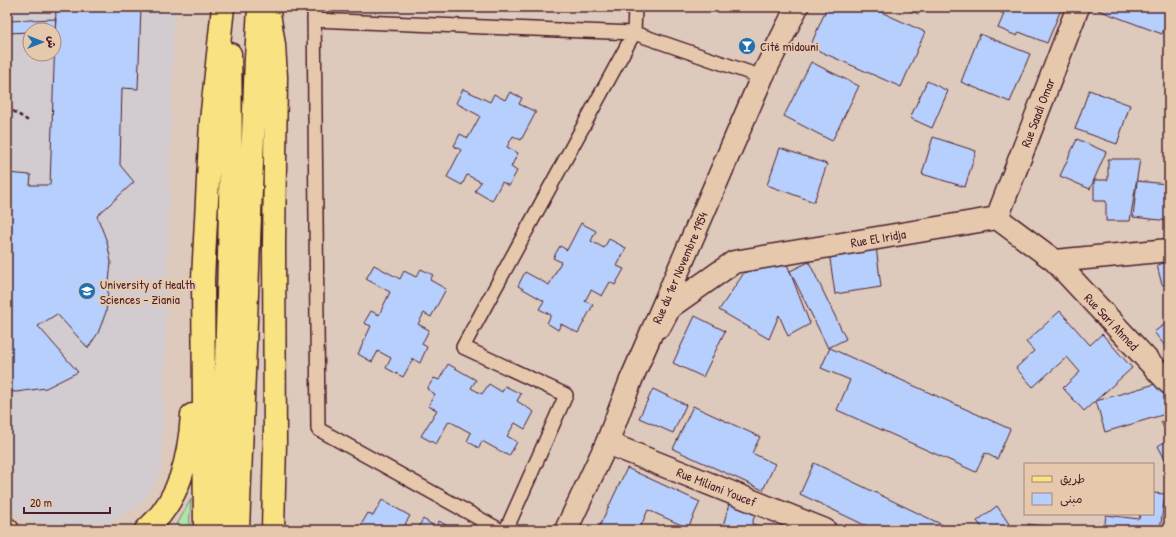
<svg xmlns="http://www.w3.org/2000/svg" width="1176" height="537" font-family="'Patrick Hand','Playpen Sans Arabic',sans-serif">
	<style>
		.built { fill: #d2ccd0; fill-rule: evenodd }
		.green { fill: #ade4a8; stroke: #7c826a }
		.building { fill: #b7cffd; stroke: #4a1f2b }
		.lines { fill: none; stroke-linecap: round; stroke-linejoin: round }
		.lane-casing { stroke: #4a1f2b; stroke-width: 16 }
		.street-casing { stroke: #4a1f2b; stroke-width: 25 }
		.secondary-casing { stroke: #4a1f2b; stroke-width: 25 }
		.primary-casing { stroke: #4a1f2b; stroke-width: 25 }
		.path { stroke: #4a1f2b; stroke-width: 2.5; stroke-dasharray: 4 3; stroke-linecap: butt }
		.lane { stroke: #e6c9ad; stroke-width: 13 }
		.street { stroke: #e6c9ad; stroke-width: 22 }
		.secondary { stroke: #e6c9ad; stroke-width: 22 }
		.primary { stroke: #f8e281; stroke-width: 22 }
		.labels { text-anchor: middle; stroke-width: 4; stroke-linejoin: round; paint-order: stroke }
		.poi-label { font-size: 13px; fill: #4a1f2b; stroke: #e6c9ad; text-anchor: start }
		.street-label { font-size: 13px; fill: #4a1f2b; stroke: #e6c9ad }
	</style>
	<rect width="100%" height="100%" fill="#ddcabd"/>
	<filter id="ink" filterUnits="userSpaceOnUse"><feTurbulence type="fractalNoise" baseFrequency=".025" numOctaves="2"/><feDisplacementMap in="SourceGraphic" scale="8" xChannelSelector="R" yChannelSelector="G"/><feConvolveMatrix kernelMatrix="1 2 1 2 8 2 1 2 1" color-interpolation-filters="sRGB"/></filter>
	<g filter="url(#ink)">
		<!-- built -->
		<path class="built" d="M 7,7 L 174,7 L 162,459 L 159,474 L 151,491 L 138,506 L 108,523 L 92,527 L 56,526 L 34,521 L 7,511 ZM 30,30 L 54,30 L 54,54 L 30,54 Z"/>
		<!-- green -->
		<path class="green" d="M 191,499 L 189,530 L 174,530 Z"/>
		<!-- building -->
		<path class="building" d="M 56,7 L 141,7 L 138,89 L 122,88 L 120,165 L 134,182 L 97,216 L 107,242 L 111,262 L 106,312 L 98,333 L 88,348 L 57,314 L 38,326 L 78,372 L 46,388 L 16,392 L 7,391 L 7,173 L 31,175 L 30,185 L 50,185 Z
			M 827,7 L 870,7 L 925,32 L 901,87 L 810,47 Z
			M 901,7 L 922,7 L 919,14 Z
			M 996,7 L 1062,7 L 1047,43 L 1019,32 L 1017,36 L 998,28 L 1004,14 L 995,10 Z
			M 1099,7 L 1169,7 L 1169,17 L 1162,34 L 1098,10 Z
			M 56,19 L 55,31 L 54,30 L 30,30 L 30,32 L 7,33 L 7,21 Z
			M 980,34 L 1030,54 L 1010,102 L 961,82 Z
			M 811,62 L 859,86 L 832,141 L 784,116 Z
			M 927,81 L 948,91 L 932,128 L 910,118 Z
			M 463,89 L 490,102 L 494,94 L 505,100 L 510,92 L 522,98 L 519,104 L 536,112 L 521,140 L 513,136 L 507,147 L 518,153 L 511,167 L 517,171 L 509,186 L 502,182 L 492,201 L 475,191 L 481,182 L 467,175 L 462,185 L 447,177 L 461,150 L 454,146 L 460,134 L 468,138 L 480,116 L 456,103 Z
			M 1089,90 L 1130,105 L 1117,144 L 1075,129 Z
			M 933,137 L 976,151 L 965,187 L 922,174 Z
			M 1077,139 L 1106,152 L 1090,189 L 1060,176 Z
			M 780,148 L 827,164 L 814,202 L 767,185 Z
			M 1108,159 L 1140,159 L 1130,221 L 1106,221 L 1106,201 L 1094,201 L 1094,180 L 1108,180 Z
			M 1169,168 L 1169,221 L 1133,217 L 1137,181 L 1167,184 Z
			M 581,223 L 596,231 L 591,241 L 604,248 L 609,239 L 626,248 L 617,266 L 624,269 L 615,285 L 610,282 L 602,296 L 591,290 L 585,301 L 593,305 L 578,333 L 561,324 L 558,330 L 547,323 L 551,315 L 539,309 L 544,301 L 518,286 L 525,272 L 549,285 L 561,262 L 553,258 L 560,246 L 567,250 Z
			M 876,246 L 881,287 L 835,294 L 829,252 Z
			M 785,259 L 810,324 L 788,336 L 779,315 L 769,339 L 719,310 L 744,273 Z
			M 809,262 L 846,339 L 828,348 L 790,271 Z
			M 1169,262 L 1169,283 L 1162,285 L 1157,265 Z
			M 374,265 L 400,279 L 404,271 L 416,277 L 421,269 L 433,275 L 430,280 L 446,289 L 431,317 L 424,313 L 418,324 L 429,330 L 422,344 L 427,347 L 420,363 L 413,359 L 403,377 L 386,368 L 391,358 L 378,351 L 372,362 L 358,354 L 371,326 L 364,323 L 371,311 L 379,315 L 390,292 L 366,279 Z
			M 1060,311 L 1090,345 L 1102,334 L 1132,368 L 1084,411 L 1063,388 L 1080,372 L 1067,357 L 1033,387 L 1016,368 L 1034,351 L 1026,342 Z
			M 695,316 L 725,331 L 703,377 L 673,363 Z
			M 1169,321 L 1169,351 L 1154,332 Z
			M 830,348 L 1010,429 L 997,459 L 985,453 L 976,472 L 837,410 L 850,380 L 821,368 Z
			M 448,364 L 476,380 L 471,388 L 482,394 L 489,384 L 502,392 L 505,386 L 521,394 L 517,401 L 534,412 L 525,429 L 515,423 L 507,436 L 517,442 L 509,456 L 482,441 L 479,448 L 467,441 L 471,433 L 449,421 L 436,444 L 421,436 L 437,410 L 428,406 L 435,394 L 427,389 L 434,378 L 439,380 Z
			M 1162,382 L 1169,409 L 1169,413 L 1105,432 L 1096,401 Z
			M 653,389 L 686,405 L 673,433 L 639,418 Z
			M 693,406 L 760,437 L 752,453 L 775,464 L 763,490 L 673,449 Z
			M 1169,417 L 1169,437 L 1161,422 Z
			M 1169,439 L 1169,467 L 1158,446 Z
			M 814,463 L 953,530 L 875,530 L 800,494 Z
			M 627,468 L 700,502 L 688,528 L 648,510 L 639,530 L 605,530 L 599,527 Z
			M 1153,493 L 1165,494 L 1160,530 L 1104,530 L 1106,515 L 1139,519 L 1140,514 L 1153,514 Z
			M 382,500 L 410,516 L 405,524 L 416,530 L 369,530 L 361,525 L 368,513 L 373,516 Z
			M 729,504 L 756,511 L 752,524 L 768,528 L 767,530 L 722,530 Z
			M 997,506 L 1009,524 L 1001,530 L 984,530 L 977,521 Z
			M 423,519 L 436,527 L 439,521 L 454,530 L 417,530 Z
			M 1028,524 L 1072,530 L 1027,530 Z"/>
		<g class="lines">
			<!-- lane casing -->
			<g class="lane-casing">
				<path id="lane" d="M 314,7 L 318,429 L 500,530
					M 314,20 L 634,33 L 762,77
					M 506,530 L 566,395 L 463,347 L 634,33 L 635,7"/>
			</g>
			<!-- street casing -->
			<g class="street-casing">
				<g id="street">
					<path id="s1" d="M 997,218 L 1078,7"/>
					<path id="s2" d="M 1055,261 L 1169,383"/>
					<path id="s3" d="M 660,326 L 670,307 L 734,262 L 997,218 L 1055,261 L 1169,250"/>
					<path id="s4" d="M 607,443 L 825,530"/>
				</g>
			</g>
			<!-- secondary casing -->
			<g class="secondary-casing">
				<g id="secondary">
					<path id="s5" d="M 566,530 L 607,443 L 631,380 L 762,77 L 797,7"/>
				</g>
			</g>
			<!-- primary casing -->
			<g class="primary-casing">
				<path id="primary" d="M 268,7 L 274,45 L 276,77 L 274,247 L 275,442 L 273,530
					M 7,529 L 8,530
					M 146,530 C 180,500 189,458 192,415
					M 205,530 L 203,279 L 211,121 L 223,7
					M 221,530 C 225,372 233,213 230,54
					M 238,530 L 256,58 L 259,8"/>
			</g>
			<!-- path -->
			<path class="path" d="M 7,107 L 30,122"/>
			<!-- lane -->
			<use href="#lane" class="lane"/>
			<!-- street -->
			<use href="#street" class="street"/>
			<!-- secondary -->
			<use href="#secondary" class="secondary"/>
			<!-- primary -->
			<use href="#primary" class="primary"/>
		</g>
	</g>
	<!-- icons -->
	<defs>
		<g id="bar-disc" transform="scale(0.9)"><circle r="9.5" fill="#1f6fb2" stroke="#e6c9ad"/><path d="M-6-5H6L.8 .8V4.5H3.5V6h-7V4.5H-.8V.8Z" fill="#fff"/></g>
		<g id="university-disc" transform="scale(0.9)"><circle r="9.5" fill="#1f6fb2" stroke="#e6c9ad"/><path d="M0-5L7-2L0 1L-7-2ZM-4 1L0 2.5L4 1V4Q0 6-4 4Z" fill="#fff"/></g>
	</defs>
	<g fill-rule="evenodd">
		<use href="#bar-disc" x="747" y="46"/>
		<use href="#university-disc" x="87" y="291"/>
	</g>
	<g class="labels">
		<!-- poi labels -->
		<g class="poi-label">
			<text x="760" y="51">Cité midouni</text>
			<text x="100" y="289">University of Health<tspan x="100" dy="15">Sciences - Ziania</tspan></text>
		</g>
		<!-- street labels -->
		<g class="street-label">
			<text dy="5" stroke="none"><textPath href="#s1" startOffset="113">Rue Saadi Omar</textPath></text>
			<text dy="5" stroke="none"><textPath href="#s3" startOffset="246">Rue El Iridja</textPath></text>
			<text dy="5" stroke="none"><textPath href="#s5" startOffset="286">Rue du 1er Novembre 1954</textPath></text>
			<text dy="5" stroke="none"><textPath href="#s2" startOffset="83">Rue Sari Ahmed</textPath></text>
			<text dy="5" stroke="none"><textPath href="#s4" startOffset="118">Rue Miliani Youcef</textPath></text>
		</g>
	</g>
	<!-- margin -->
	<rect width="1176" height="537" fill="none" stroke="#e6c9ad" stroke-width="24"/>
	<rect x="12" y="12" width="1152" height="513" fill="none" stroke="#4a1f2b" stroke-width="1.5" filter="url(#ink)"/>
	<!-- legend -->
	<rect x="1024" y="463" width="130" height="52" fill="#e6c9ad" stroke="#a88579"/>
	<rect x="1032" y="476" width="20" height="6" fill="#f8e281" stroke="#a88579"/>
	<text x="1060" y="483" font-size="12" fill="#4a1f2b">طريق</text>
	<rect x="1032" y="493" width="20" height="12" fill="#b7cffd" stroke="#a88579"/>
	<text x="1060" y="503" font-size="12" fill="#4a1f2b">مبنى</text>
	<!-- north arrow -->
	<g transform="translate(42 42) rotate(90)"><circle r="19" fill="#e6c9ad" stroke="#a88579"/>
	<path d="M0-3L7 15L0 10L-7 15Z" fill="#1f6fb2"/>
	<text y="-6" font-size="11" font-weight="bold" text-anchor="middle" fill="#4a1f2b">ش</text>
	</g>
	<!-- scale -->
	<path d="M24 507v6h86v-6" fill="none" stroke="#4a1f2b" stroke-width="2"/>
	<text x="30" y="507" font-size="12" fill="#4a1f2b" stroke="#e6c9ad" stroke-width="3" paint-order="stroke">20 m</text>
</svg>
